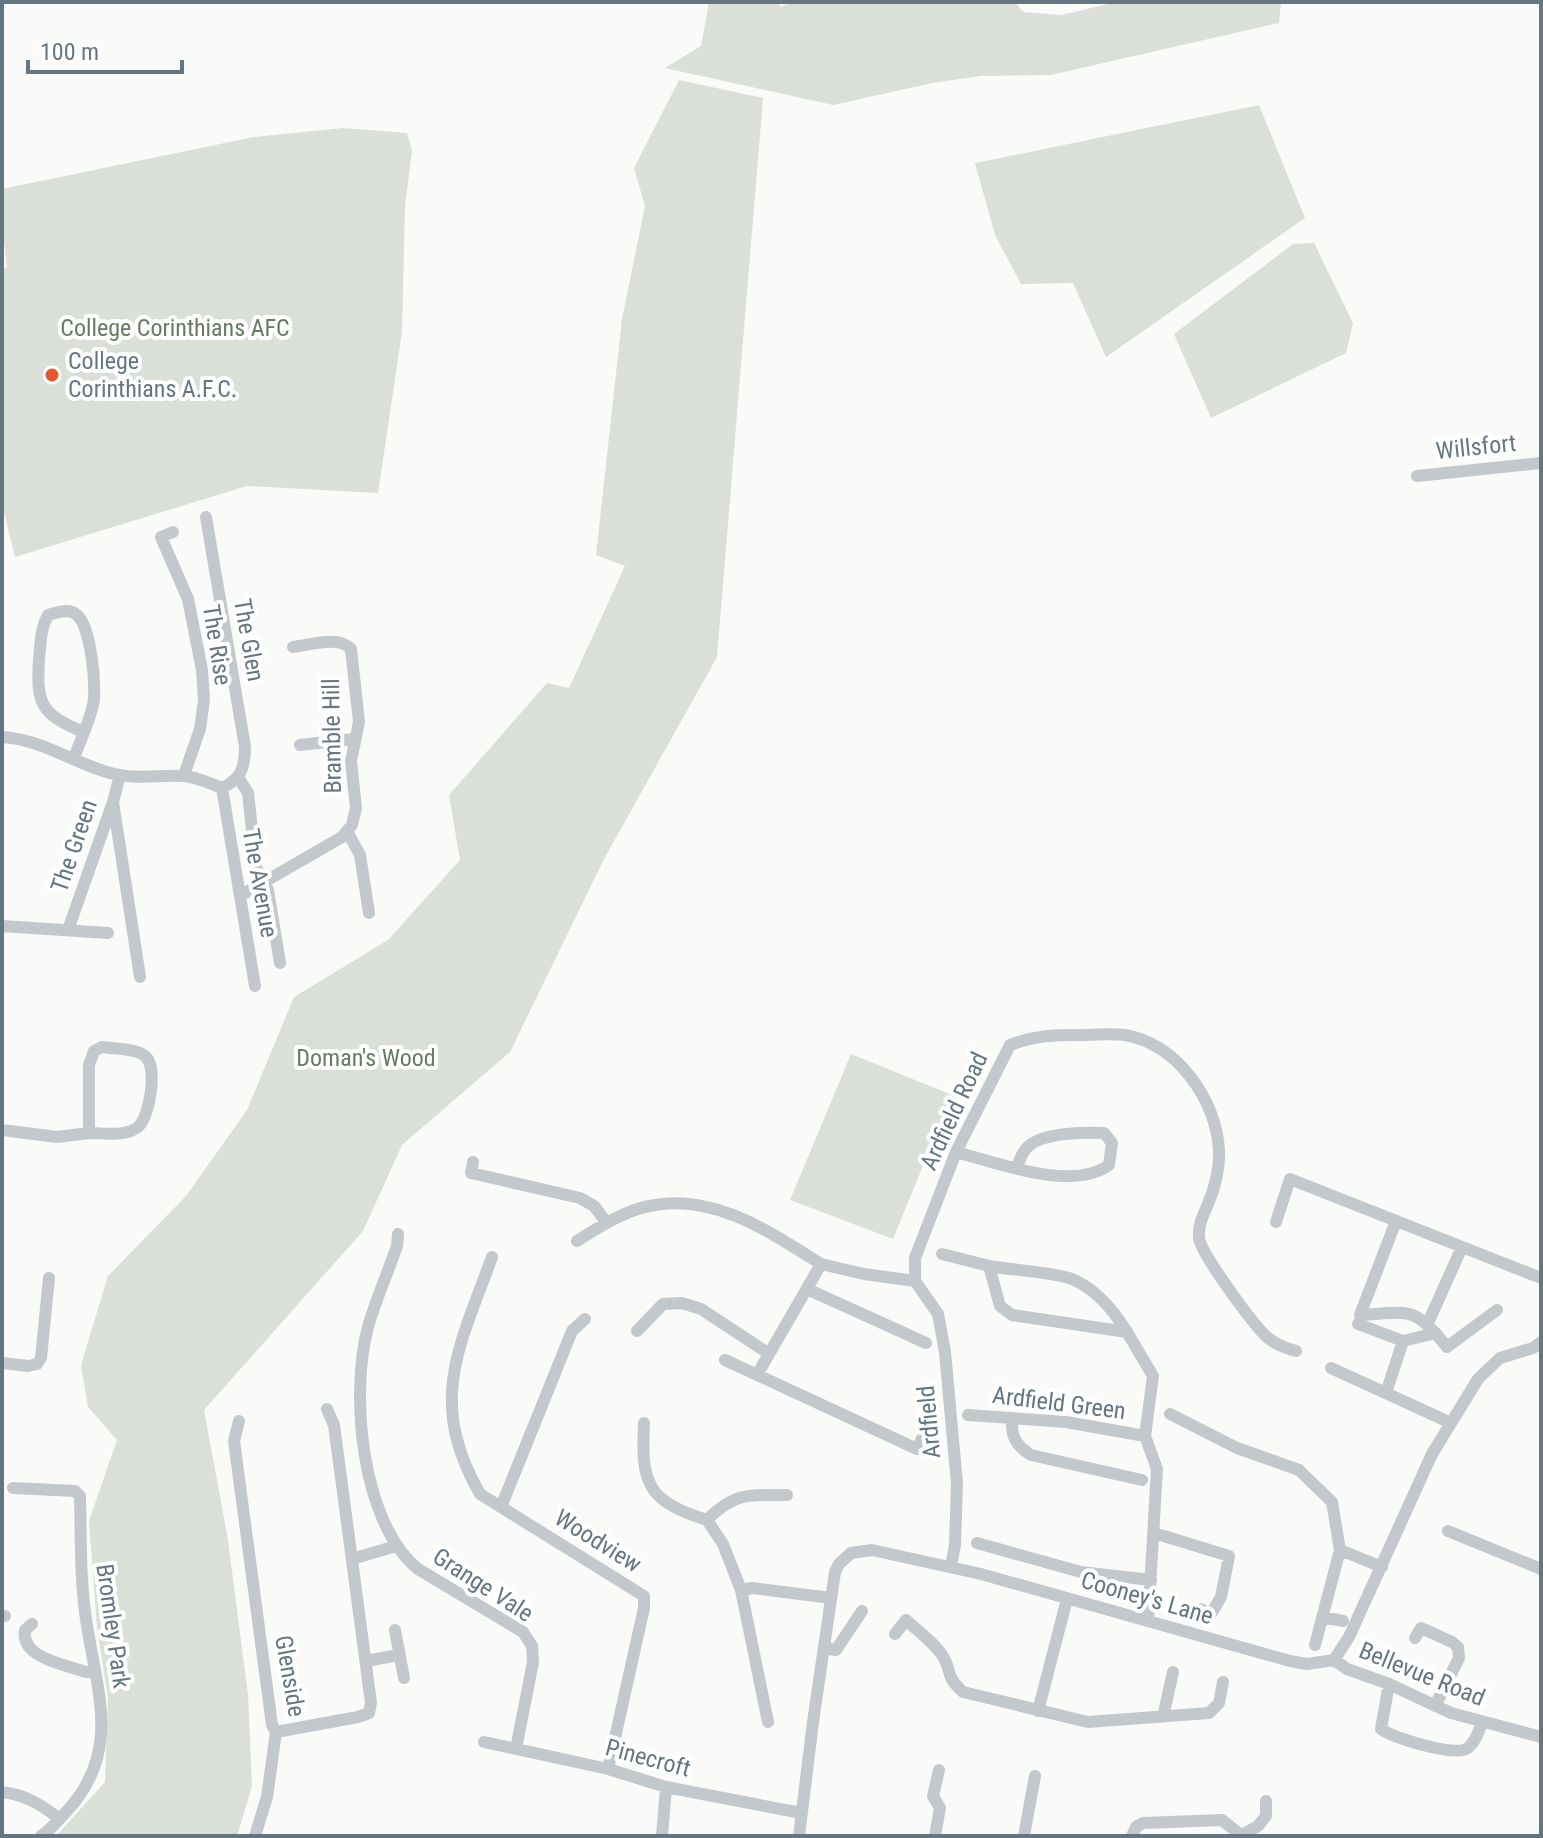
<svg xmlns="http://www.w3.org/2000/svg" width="1543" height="1838" font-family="'Roboto Condensed',sans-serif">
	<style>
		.green { fill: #dadfd7 }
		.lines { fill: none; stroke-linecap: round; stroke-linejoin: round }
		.minor { stroke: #c3c8cc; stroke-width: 12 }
		.poi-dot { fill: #e4572e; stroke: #fff; stroke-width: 3 }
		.labels { text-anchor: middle; stroke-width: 8; stroke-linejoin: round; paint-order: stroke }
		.park-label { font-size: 24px; fill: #687a64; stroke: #fff }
		.poi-label { font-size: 24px; fill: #657683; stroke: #fff; text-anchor: start }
		.street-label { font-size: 24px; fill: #657683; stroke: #fff }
	</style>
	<rect width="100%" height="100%" fill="#fafaf8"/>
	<!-- green -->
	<path class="green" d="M 709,2 L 779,2 L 780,7 L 794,2 L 1015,2 L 1023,12 L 1062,15 L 1116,2 L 1281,2 L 1279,23 L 1051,75 L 981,76 L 932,83 L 833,105 L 665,68 L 701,46 Z
		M 679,80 L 763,98 L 717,657 L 604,859 L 510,1052 L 402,1145 L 363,1231 L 204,1410 L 228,1540 L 248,1695 L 252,1786 L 237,1836 L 56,1836 L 105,1782 L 108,1698 L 97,1628 L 89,1521 L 117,1440 L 88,1407 L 81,1365 L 108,1276 L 186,1196 L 247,1110 L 294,997 L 388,940 L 460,860 L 449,795 L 547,683 L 569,688 L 625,566 L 596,555 L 622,319 L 645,206 L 634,168 Z
		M 1259,105 L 1305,218 L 1106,357 L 1073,283 L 1021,284 L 995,235 L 975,163 Z
		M 343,128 L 407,133 L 412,150 L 405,206 L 402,332 L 378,493 L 247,486 L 15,557 L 2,504 L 2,269 L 7,268 L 2,222 L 2,189 L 254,137 Z
		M 1314,243 L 1353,323 L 1346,353 L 1211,418 L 1174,334 L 1293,244 Z
		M 851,1054 L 952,1095 L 893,1239 L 790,1200 Z"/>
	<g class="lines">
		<!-- minor -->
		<path class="minor" d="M 1417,476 L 1541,463
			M 173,532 L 161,537 L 188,599 L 202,670 L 204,700 L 200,729 L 184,775
			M 2,737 C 44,739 78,767 119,775 C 140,779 160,775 181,776 C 195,776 209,783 222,788 C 241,779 245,768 245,747 L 206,517
			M 300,745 L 354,739
			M 74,758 C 80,741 89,723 93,705 C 97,689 91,626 77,615 C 69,608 58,612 48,615 C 40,629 41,643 39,659 C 36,704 41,714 83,732
			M 238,777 L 248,793 L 256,867 L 268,890 L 280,963
			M 222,788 L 255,986
			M 113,802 L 140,977
			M 347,831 L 360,855 L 369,913
			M 240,896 L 342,837 L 352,825 L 356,808 L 351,761 L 359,722 L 351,649 C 339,635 310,645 293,647
			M 2,926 L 108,933
			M 68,930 L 113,802 L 120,775
			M 102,1047 C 114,1049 136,1048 145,1056 C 158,1066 150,1117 138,1127 C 126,1137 104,1133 89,1133 L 89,1065 L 94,1051 Z
			M 2,1130 L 57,1137 L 89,1133
			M 956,1152 C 998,1163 1072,1192 1109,1165 L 1112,1143 L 1104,1133 C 1084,1132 1038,1132 1025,1150 C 1021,1155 1019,1163 1016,1168
			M 473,1162 L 471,1173 L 580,1198 L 594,1206 L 607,1223
			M 1396,1221 L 1360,1315 C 1411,1312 1413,1305 1447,1347 L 1497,1310
			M 1276,1222 L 1290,1179 L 1541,1278
			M 398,1234 L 397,1246 C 388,1272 376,1299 368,1327 C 350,1393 361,1523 418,1569 L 523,1632 L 532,1646 L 533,1662 L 516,1749
			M 577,1241 C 599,1227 624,1211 649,1206 C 713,1192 770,1232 821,1264
			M 942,1254 L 989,1266 L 1000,1306 L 1012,1315 L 1127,1332 L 1153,1376 L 1145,1436 L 1157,1469 L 1148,1621
			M 492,1257 C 459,1348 427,1401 480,1494 L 644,1596 L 644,1608 L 608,1769
			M 989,1266 C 1011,1270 1053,1272 1072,1279 C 1096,1289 1114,1311 1127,1332
			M 915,1281 L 915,1258 L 956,1152 L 1010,1045 C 1037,1035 1054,1035 1082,1035 C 1096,1035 1111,1033 1125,1035 C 1177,1044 1216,1099 1219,1150 C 1220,1167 1215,1188 1208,1204 C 1203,1216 1198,1224 1199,1238 C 1201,1254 1255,1327 1268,1338 C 1277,1345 1285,1348 1296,1351
			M 915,1281 L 938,1314 L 945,1352 L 957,1484 L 955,1545 L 951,1566
			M 807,1289 L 926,1343
			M 1428,1323 L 1462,1247
			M 1358,1324 L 1403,1341
			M 637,1331 L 663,1304 L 682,1303 L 701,1309 L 768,1353
			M 725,1360 L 917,1449 L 925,1432
			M 2,1363 L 28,1366 L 37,1364 L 41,1358 L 49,1278
			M 1331,1368 L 1451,1423
			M 757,1375 L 821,1264 L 864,1274 L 915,1281
			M 1386,1393 L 1403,1341 L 1436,1333
			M 1170,1414 L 1237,1448 L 1299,1470 L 1332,1502 L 1340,1550 L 1315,1645
			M 968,1415 L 1066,1422 L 1145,1436
			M 1012,1418 C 1011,1436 1015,1445 1031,1455 L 1142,1480
			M 239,1421 L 234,1441 L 272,1725 L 276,1732 L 358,1717 L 369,1713 L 371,1703 L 334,1425 L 327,1409
			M 644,1423 C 641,1484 647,1501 707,1520
			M 13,1488 L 75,1491 L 80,1496 C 81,1537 80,1579 86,1619 C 96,1690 123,1750 67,1811 C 59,1819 51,1830 41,1836
			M 501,1507 L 572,1331 L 585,1319
			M 1448,1531 L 1541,1569
			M 1154,1533 L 1229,1556 L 1221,1597 L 1211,1614 L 1200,1609
			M 977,1543 L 1081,1572 L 1151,1580
			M 1340,1550 L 1382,1567
			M 352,1559 L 396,1546
			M 741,1590 L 723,1544 L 707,1520 C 735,1492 749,1495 787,1495
			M 2,1616 L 5,1616
			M 1322,1617 L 1343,1621
			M 32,1624 L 25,1630 C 20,1658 66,1665 86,1672 L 95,1671
			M 395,1630 L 404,1678
			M 895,1634 L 906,1620 C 919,1632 935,1643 944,1658 C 953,1676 945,1675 963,1692 L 1088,1722 L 1209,1713 L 1219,1703 L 1223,1682
			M 1415,1638 L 1421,1628 L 1452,1642 L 1458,1647 L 1459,1658 L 1435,1706
			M 824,1648 L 836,1650 L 862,1611
			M 1334,1660 L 1347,1669 L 1389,1684 L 1451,1713 L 1541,1737
			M 366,1661 L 399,1655
			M 1389,1684 L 1381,1729 C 1394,1738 1452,1756 1466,1749 C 1475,1744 1478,1732 1482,1723
			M 1038,1711 L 1067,1599
			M 1163,1717 L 1173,1672
			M 768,1722 L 741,1590 L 752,1588 L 831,1598
			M 484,1742 L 608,1769 L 666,1787 L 801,1813
			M 2,1792 C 26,1795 40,1804 60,1819
			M 1242,1835 L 1258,1826 L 1266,1816 L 1266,1801
			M 255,1836 L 267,1797 L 276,1732
			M 662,1836 L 666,1787
			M 799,1836 L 813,1722 L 835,1572 L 839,1564 L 851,1553 L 872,1550 L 981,1574 L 1290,1661 L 1307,1664 L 1334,1660 L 1349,1637 L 1432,1454 L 1478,1379 L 1500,1358 L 1533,1348 L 1541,1342
			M 935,1836 L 940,1808 L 933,1796 L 939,1770
			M 1024,1836 L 1035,1776
			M 1132,1836 L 1136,1827 L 1143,1823 L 1222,1820 L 1242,1836"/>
	</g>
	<!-- markers -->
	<circle class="poi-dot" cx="52" cy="375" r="8"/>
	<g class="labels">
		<!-- park labels -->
		<g class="park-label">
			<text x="175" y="336">College Corinthians AFC</text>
			<text x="366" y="1066">Doman's Wood</text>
		</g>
		<!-- poi labels -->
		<g class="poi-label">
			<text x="68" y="369">College<tspan x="68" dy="28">Corinthians A.F.C.</tspan></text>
		</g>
		<!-- street labels -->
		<g class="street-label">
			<text transform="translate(1476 447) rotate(-6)" y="8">Willsfort</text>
			<text transform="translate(249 640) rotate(80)" y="8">The Glen</text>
			<text transform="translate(217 645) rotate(81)" y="8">The Rise</text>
			<text transform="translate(332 736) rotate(-91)" y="8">Bramble Hill</text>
			<text transform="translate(74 846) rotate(-71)" y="8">The Green</text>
			<text transform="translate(260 883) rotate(80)" y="8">The Avenue</text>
			<text transform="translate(954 1111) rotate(-65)" y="8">Ardfield Road</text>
			<text transform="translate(1059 1403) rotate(7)" y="8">Ardfield Green</text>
			<text transform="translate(929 1422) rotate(-95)" y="8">Ardfield</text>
			<text transform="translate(598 1541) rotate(32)" y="8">Woodview</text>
			<text transform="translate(483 1585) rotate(33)" y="8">Grange Vale</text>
			<text transform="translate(1147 1598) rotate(16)" y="8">Cooney's Lane</text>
			<text transform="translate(113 1626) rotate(82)" y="8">Bromley Park</text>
			<text transform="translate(1422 1674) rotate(22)" y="8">Bellevue Road</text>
			<text transform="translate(290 1676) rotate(80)" y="8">Glenside</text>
			<text transform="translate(648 1758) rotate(15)" y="8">Pinecroft</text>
		</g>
	</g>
	<!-- border -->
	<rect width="1543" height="1838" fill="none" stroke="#657683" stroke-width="8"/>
	<!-- scale -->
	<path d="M28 60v12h154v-12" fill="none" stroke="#657683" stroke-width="4"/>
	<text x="40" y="60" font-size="24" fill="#657683" stroke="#ffffff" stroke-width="6" paint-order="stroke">100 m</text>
</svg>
